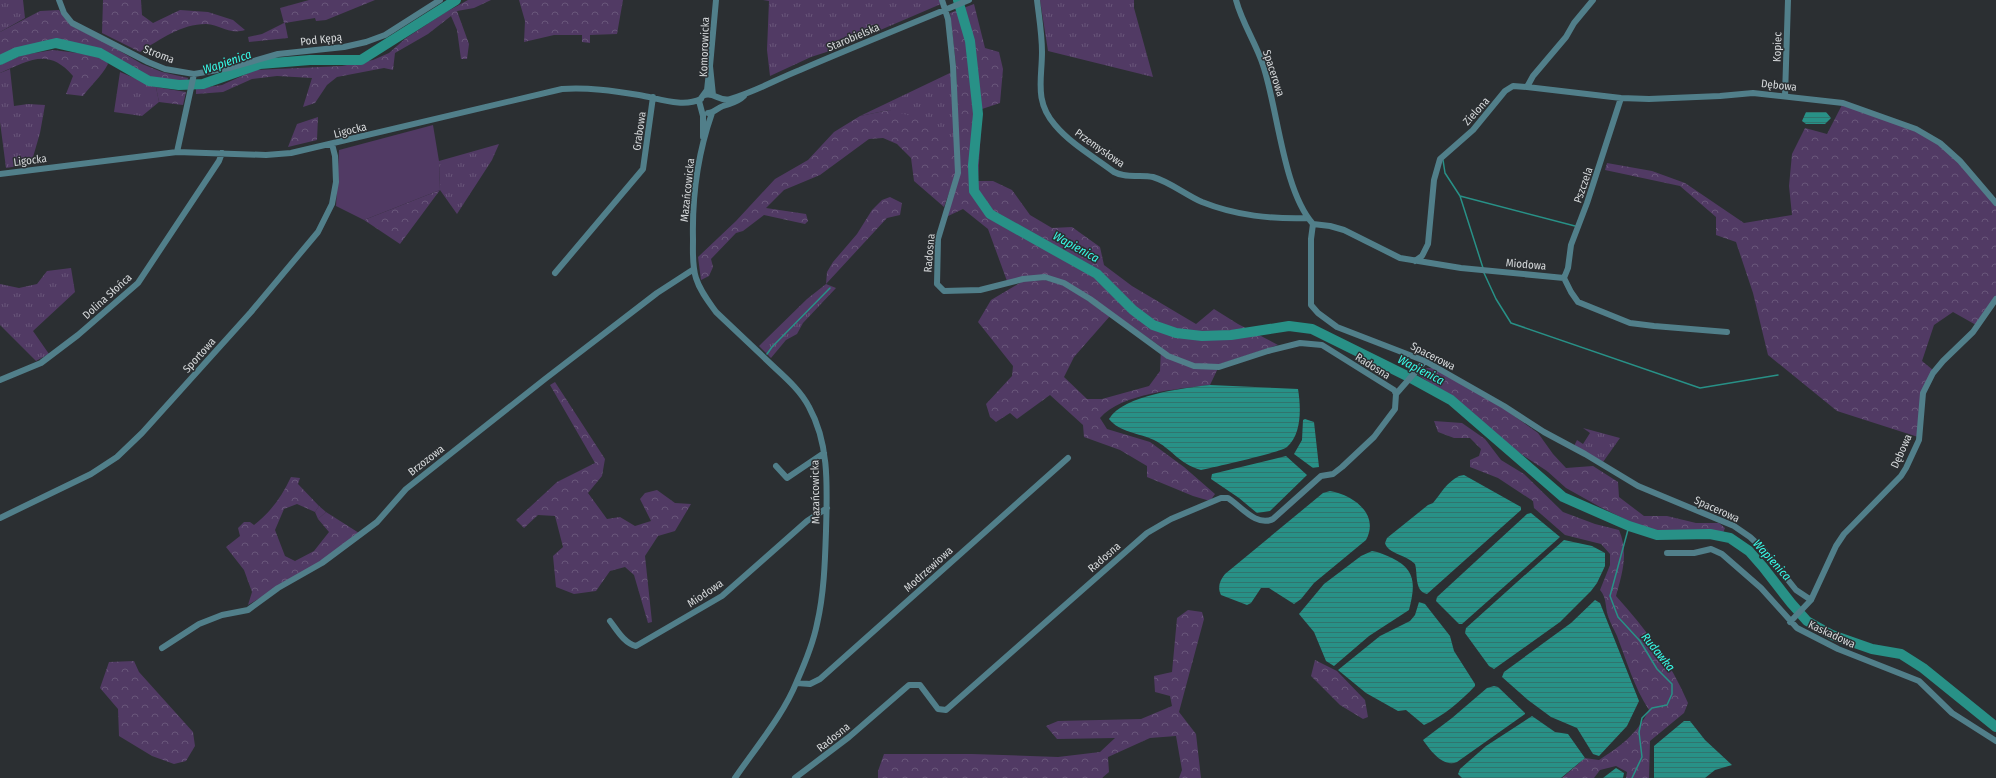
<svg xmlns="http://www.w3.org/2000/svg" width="1996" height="778" font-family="'Fira Sans Condensed',sans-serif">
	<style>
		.grass { fill: url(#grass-tufts) }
		.forest { fill: url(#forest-crowns) }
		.pitch { fill: #513a64 }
		.water { fill: url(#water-rules) }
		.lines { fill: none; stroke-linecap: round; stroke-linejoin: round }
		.stream { stroke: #289187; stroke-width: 1.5 }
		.river { stroke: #289187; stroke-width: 10 }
		.minor { stroke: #517f8a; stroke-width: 6 }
		.labels { text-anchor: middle; stroke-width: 3; stroke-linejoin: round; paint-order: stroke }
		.street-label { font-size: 11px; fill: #d5d8da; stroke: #2b2f32 }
		.water-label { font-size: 12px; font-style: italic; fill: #37fae7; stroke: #2b2f32 }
	</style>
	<defs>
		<pattern id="grass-tufts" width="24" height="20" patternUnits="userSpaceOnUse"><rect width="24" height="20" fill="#513a64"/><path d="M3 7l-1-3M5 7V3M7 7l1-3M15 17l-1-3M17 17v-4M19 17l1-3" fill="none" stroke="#69567a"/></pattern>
		<pattern id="forest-crowns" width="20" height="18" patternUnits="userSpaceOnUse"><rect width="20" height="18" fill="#513a64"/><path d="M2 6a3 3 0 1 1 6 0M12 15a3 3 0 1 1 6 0" fill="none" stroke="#69567a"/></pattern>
		<pattern id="water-rules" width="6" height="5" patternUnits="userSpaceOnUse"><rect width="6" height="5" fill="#289187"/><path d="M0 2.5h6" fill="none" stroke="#30756e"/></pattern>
	</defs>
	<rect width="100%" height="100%" fill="#2b2f32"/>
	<!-- grass -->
	<path class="grass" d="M 0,0 L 23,0 L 25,18 L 0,32 Z
		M 763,0 L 940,0 L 941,4 L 836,49 L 811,57 L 770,76 L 767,50 L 769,1 Z
		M 1040,0 L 1134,0 L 1134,8 L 1153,77 L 1048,51 Z
		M 10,69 L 14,106 L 28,104 L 45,105 L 40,133 L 31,164 L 6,168 L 0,122 L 0,73 Z
		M 120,72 L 156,87 L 159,102 L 142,116 L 114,112 Z
		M 952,72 L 956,145 L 889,110 L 860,116 Z
		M 499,144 L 492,160 L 457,214 L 440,190 L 439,161 Z
		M 71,268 L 75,292 L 33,331 L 49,354 L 36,361 L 0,325 L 0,284 L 19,288 L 37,284 L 47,271 Z
		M 826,284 L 836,288 L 803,323 L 797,334 L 786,340 L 771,358 L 759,346 L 807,299 Z
		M 1583,428 L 1620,438 L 1603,462 L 1574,446 L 1577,440 L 1583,444 L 1590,433 Z
		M 319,506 L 326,512 L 318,519 L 315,512 Z"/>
	<!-- forest -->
	<path class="forest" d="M 103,0 L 141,0 L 142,15 L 153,23 L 180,10 L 208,12 L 233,20 L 245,30 C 228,35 222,25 206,24 C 181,24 161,39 140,52 L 102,33 Z
		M 309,0 L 375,0 L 326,20 L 316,21 L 315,18 L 285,23 L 288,38 L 249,42 L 248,37 L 262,34 L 284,23 L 280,8 Z
		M 468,0 L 491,0 L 474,8 L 457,11 L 469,44 L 467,59 L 461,59 L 457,30 L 451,16 L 428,34 L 395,53 L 393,70 L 384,68 L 337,77 L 327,85 L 315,103 L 303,107 L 312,78 L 277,76 L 252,79 L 223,92 L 196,94 L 196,89 L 222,85 L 255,70 L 342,66 L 373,60 L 389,53 L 406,38 L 446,12 Z
		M 519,0 L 623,0 L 617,34 L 590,35 L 590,43 L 582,42 L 582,35 L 554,35 L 524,42 L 525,21 Z
		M 974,4 L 985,48 L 999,52 L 1003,69 L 1000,103 L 982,109 L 978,181 L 993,181 L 1012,190 L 1030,215 L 1052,228 L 1072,227 L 1100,247 L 1104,265 L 1132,286 L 1196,324 L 1214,309 L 1238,324 L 1278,345 L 1220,364 L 1210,385 C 1178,389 1122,393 1100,418 L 1107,429 L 1150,442 L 1184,467 L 1215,494 L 1210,501 L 1193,496 L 1147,477 L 1147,466 L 1120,450 L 1084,437 L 1083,425 L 1050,395 L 1017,419 L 1010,413 L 996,422 L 990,417 L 986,404 L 1012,376 L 1013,366 L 978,322 L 991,300 L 1023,281 L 1045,280 L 1064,285 L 1110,316 L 1074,357 L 1064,377 L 1087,399 L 1102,399 L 1149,386 L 1160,371 L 1161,347 L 1092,298 L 1045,276 L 1007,281 L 988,229 L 963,209 L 946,217 L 960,174 L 956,65 L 950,13 Z
		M 59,10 L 70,25 L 108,44 L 142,64 L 162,72 L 188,78 L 187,82 L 149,79 L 99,50 L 55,40 L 17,49 L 0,56 L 0,32 L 40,11 Z
		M 53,50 L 94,55 L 106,60 L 108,64 C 101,77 91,85 83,96 L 66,94 L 73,76 C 48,47 29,61 0,73 L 0,65 L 22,55 Z
		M 156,87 L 186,92 L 183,105 L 159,102 Z
		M 1843,103 L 1916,129 L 1940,143 L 1996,203 L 1996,296 L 1976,325 L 1953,312 L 1934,325 L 1922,361 L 1933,370 L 1921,392 L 1918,437 L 1837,411 L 1768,355 L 1753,293 L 1736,242 L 1716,235 L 1716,217 L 1680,186 L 1605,170 L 1607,163 L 1652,171 L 1685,183 L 1744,223 L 1792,215 L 1789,186 L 1792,154 L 1805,128 L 1827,134 Z
		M 889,110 L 922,119 L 956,145 L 956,173 L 944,207 L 914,181 L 911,158 L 897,144 L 883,138 L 869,139 L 820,175 L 784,190 L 766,208 L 806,214 L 808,221 L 805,224 L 764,215 L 743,231 L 736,233 L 711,259 L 713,267 L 709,276 L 701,280 L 698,257 L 736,221 L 775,179 L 808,160 L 834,132 L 860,116 Z
		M 318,117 L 317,140 L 288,147 L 297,124 Z
		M 440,190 L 400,244 L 364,220 Z
		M 890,197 L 902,203 L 900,215 L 887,218 L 826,284 L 827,272 L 833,262 L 857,234 L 872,210 L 882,200 Z
		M 1424,368 L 1433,368 L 1503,408 L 1538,433 L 1553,454 L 1566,468 L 1593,466 L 1618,482 L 1619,497 L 1644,516 L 1667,516 L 1696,523 L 1719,523 L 1725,528 L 1723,533 L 1712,531 L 1668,532 L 1641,527 L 1600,507 L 1566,488 L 1547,471 L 1512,448 L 1459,402 L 1418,375 Z
		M 555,382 L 605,459 L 602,476 L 588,493 L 607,519 L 620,517 L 635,526 L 651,521 L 640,499 L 645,493 L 657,490 L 675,503 L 691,504 L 675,531 L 658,536 L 645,556 L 652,622 L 648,623 L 634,575 L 625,567 L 610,571 L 596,591 L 574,594 L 556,587 L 553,556 L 563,547 L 555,516 L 538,515 L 524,528 L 516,520 L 557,482 L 595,463 L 550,385 Z
		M 1434,421 L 1462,423 L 1485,439 L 1501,460 L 1524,474 L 1563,512 L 1595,524 L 1619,530 C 1629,553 1622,574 1616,596 C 1646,629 1671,663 1688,703 L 1684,713 L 1650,741 L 1649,778 L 1626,778 L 1627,772 L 1616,766 L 1600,770 L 1594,778 L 1562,778 L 1585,758 L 1599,760 C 1622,745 1636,735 1649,710 C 1634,687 1627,662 1617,636 C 1614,629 1610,623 1608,616 C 1605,607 1607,598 1600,590 L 1610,565 L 1610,554 L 1601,544 L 1565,535 L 1534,508 L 1533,501 L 1498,478 L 1470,467 L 1470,460 L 1479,456 L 1481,449 L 1470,438 L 1454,438 L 1438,432 Z
		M 291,477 L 300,478 L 298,484 L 319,506 L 315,512 L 297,504 L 284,509 L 275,530 L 285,556 L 295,561 L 314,551 L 329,532 L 318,519 L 326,512 L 359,533 L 321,561 L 248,605 L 252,592 L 244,570 L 226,547 L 240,536 L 238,528 L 244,522 L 250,522 L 254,525 C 271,512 282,496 291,477 Z
		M 1188,610 L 1202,612 L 1204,619 L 1179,712 L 1196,734 L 1201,778 L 1179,778 L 1182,770 L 1176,736 L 1150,738 L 1108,757 L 1109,772 L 1102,778 L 878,778 L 878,771 L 884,754 L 972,754 L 1058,757 L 1100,752 L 1115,738 L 1057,739 L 1046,726 L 1058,721 L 1141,719 L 1172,706 L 1170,696 L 1155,692 L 1154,676 L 1172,672 L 1177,618 Z
		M 1315,660 L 1337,671 L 1365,700 L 1368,717 L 1363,719 L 1340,705 L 1311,676 Z
		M 134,661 L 139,672 L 193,732 L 195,746 L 186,761 L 174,764 L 152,756 L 119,736 L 118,709 L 100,688 L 109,662 Z"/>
	<!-- pitch -->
	<path class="pitch" d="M 433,125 L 439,161 L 440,190 L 364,220 L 336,206 L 339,150 Z"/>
	<!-- water -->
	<path class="water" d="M 1806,112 L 1826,112 L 1831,118 L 1825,124 L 1806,124 L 1802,121 Z
		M 1210,385 L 1298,389 C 1301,407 1302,434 1287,447 C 1282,452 1214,467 1201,470 C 1179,464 1172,449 1154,440 C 1139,433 1119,432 1109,419 C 1123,395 1184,388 1210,385 Z
		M 1305,419 L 1314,422 L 1319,467 L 1313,468 L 1294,454 L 1302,440 L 1303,420 Z
		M 1286,456 L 1307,475 L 1270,511 L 1257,513 L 1239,498 L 1211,479 L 1212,474 Z
		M 1459,476 L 1464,475 L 1521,507 L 1521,510 L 1427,594 C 1414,591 1418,574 1415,564 C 1407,555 1388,554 1385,543 L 1387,538 L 1428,505 L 1433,503 C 1442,492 1446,483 1459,476 Z
		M 1330,491 C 1353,495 1380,514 1366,540 L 1314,583 L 1301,599 L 1294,604 L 1269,588 L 1261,588 L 1251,603 L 1247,605 L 1221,595 C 1217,587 1220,580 1225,574 L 1323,493 Z
		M 1531,513 L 1560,537 L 1462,624 L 1459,624 L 1436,601 L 1437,597 L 1527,514 Z
		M 1564,540 L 1592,546 L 1605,553 L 1605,566 L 1597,583 L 1591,591 L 1560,622 L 1494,669 L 1489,666 L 1465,633 L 1466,628 Z
		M 1372,551 C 1379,552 1385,555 1392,558 C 1417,570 1415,586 1409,610 L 1369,636 L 1334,666 L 1326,661 L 1314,632 L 1299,614 L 1324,584 L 1361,556 Z
		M 1595,600 L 1600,603 L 1639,701 L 1627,726 L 1599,756 L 1593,754 L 1577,728 L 1551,717 L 1528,700 L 1502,677 L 1504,672 L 1571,623 Z
		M 1419,602 L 1425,604 L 1450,636 L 1454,651 L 1475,684 L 1475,686 C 1460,702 1443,716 1424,725 L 1406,710 L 1398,711 L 1366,693 L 1338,670 L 1380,636 L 1410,621 L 1415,615 Z
		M 1494,686 L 1498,687 L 1525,713 L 1525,714 L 1457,762 C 1443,768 1430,750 1423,740 L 1452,718 L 1487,688 Z
		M 1532,716 L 1555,732 L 1568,734 L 1585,758 L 1561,778 L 1462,778 L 1458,774 L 1460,769 L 1486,746 Z
		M 1684,721 L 1690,721 L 1705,740 L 1732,765 L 1715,770 L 1705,778 L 1654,778 L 1654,746 Z
		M 1616,768 L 1624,773 L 1623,778 L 1603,778 Z"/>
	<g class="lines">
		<!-- stream -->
		<path class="stream" d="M 1443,160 L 1445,173 L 1460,196 L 1483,268
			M 1460,196 L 1575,226
			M 1484,273 L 1496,299 L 1511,323 L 1700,388 L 1778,375
			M 767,354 L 772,347 L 830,288
			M 1629,526 L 1610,596 L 1618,617 L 1640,641 L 1657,669 L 1672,684 L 1672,694 L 1667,705 L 1652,708 L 1642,718 L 1639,732 L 1642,757 L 1632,778"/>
		<!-- river -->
		<path class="river" d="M 958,0 L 970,41 L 978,114 L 973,165 L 974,191 L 990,214 L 1097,274 L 1133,310 L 1153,325 L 1176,333 L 1202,336 L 1231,335 L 1289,326 L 1312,329 L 1411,378 L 1451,400 L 1563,497 L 1629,526 L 1657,535 L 1710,534 L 1730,538 L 1749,551 L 1763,567 L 1791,603 L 1807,621 L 1832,635 L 1872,649 L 1901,654 L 1923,668 L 1996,727
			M 0,60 L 17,52 L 56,43 L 100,53 L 149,81 L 179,85 L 203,84 L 260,64 L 310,60 L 361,60 L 456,0"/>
		<!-- minor -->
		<path class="minor" d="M 59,0 L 64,13 L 72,23 L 148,62 L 165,69 L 194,74 L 229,68 L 278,54 L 344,47 L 366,42 L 385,35 L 440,0
			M 1037,0 C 1039,17 1042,34 1042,52 C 1042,79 1034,101 1055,125 C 1071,144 1094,157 1114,172 C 1127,179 1140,174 1153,177 C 1170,182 1186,195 1202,202 C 1237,216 1271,219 1308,218
			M 1236,0 C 1242,23 1256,43 1263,65 C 1278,110 1283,190 1313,224 L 1311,239 L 1311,305 L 1318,313 L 1337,327 L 1425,361 L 1504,406 L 1544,432 L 1585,454 L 1638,486 L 1734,526 L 1750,537 L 1764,550 L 1796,590 L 1811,600
			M 1527,87 L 1621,98 L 1649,99 L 1720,96 L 1753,93 L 1843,103 L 1916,129 L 1940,143 L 1960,161 L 1996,203
			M 705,95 C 714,92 720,102 730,99 C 755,92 777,79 800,70 C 856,46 913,23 969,0
			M 713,95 L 710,66 L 716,0
			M 1785,96 L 1788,0
			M 708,113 C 714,113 717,108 723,106 C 731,103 737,103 744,96
			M 712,113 C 698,153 692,196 693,239 C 693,252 692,266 696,278 C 700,291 708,301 716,312 C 735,330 754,348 773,366 C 786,378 801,391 809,407 C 830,445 827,489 826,531 C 825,562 824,594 817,624 C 813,644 805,663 797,681 C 783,716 756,747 735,778
			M 703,137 L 703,116 L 699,101 L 707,90 L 709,72
			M 177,152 L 194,74
			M 0,174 L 177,152 L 266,155 L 291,153 L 562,89 C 587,87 614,91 639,95 C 658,98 682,108 701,99
			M 1313,224 L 1330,226 L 1344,230 L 1400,258 L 1461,268 L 1564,278 L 1571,292 L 1578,302 L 1630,323 L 1654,326 L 1727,332
			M 1415,261 L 1422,256 L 1428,244 L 1434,180 L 1440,159 L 1473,130 L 1505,91 L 1513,86 L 1527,87 L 1533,76 L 1566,37 L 1574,23 L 1593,0
			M 555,273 L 643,169 L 653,97
			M 1564,278 L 1568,268 L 1571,245 L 1587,203 L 1621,98
			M 0,380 L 41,363 L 78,335 L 138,283 L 219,161 L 222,153
			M 1396,394 L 1425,361
			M 776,466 L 787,478 L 824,453
			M 0,518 L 91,474 L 117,457 L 142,433 L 251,312 L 318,232 L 332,204 L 336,182 L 335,156 L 332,144
			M 1667,553 L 1694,553 L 1711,549 L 1722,554 L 1761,588 L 1797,628 L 1838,649 L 1919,681 L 1952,713 L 1996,741
			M 610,621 C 617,630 624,643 636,646 L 722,596 L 807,521 L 827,508
			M 1790,622 L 1811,600 L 1836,546 L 1844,534 L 1901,476 L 1906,468 L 1919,440 L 1923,393 L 1933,373 L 1943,361 L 1973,332 L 1996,299
			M 162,648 L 199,624 L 222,615 L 248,610 L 278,588 L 322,563 L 377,522 L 406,489 L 545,379 L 657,293 L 694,269
			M 797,683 L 810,684 L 820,679 L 1068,458
			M 795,778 L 849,737 L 909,685 L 920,685 L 938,709 L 946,710 L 1147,533 L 1171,519 L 1221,498 L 1228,498 C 1242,507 1256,527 1273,519 L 1321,476 L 1333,474 L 1342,467 L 1374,437 L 1395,409 L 1396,394 L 1394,390 L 1322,345 L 1300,343 L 1268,351 L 1219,367 L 1194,366 L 1168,356 L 1090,299 L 1064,283 L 1045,277 L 1023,279 L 980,290 L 944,291 L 937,284 L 938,239 L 958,173 L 953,66 L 948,19 L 942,0"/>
	</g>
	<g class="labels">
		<!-- street labels -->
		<g class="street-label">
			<text transform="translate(853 37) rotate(-23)" y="4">Starobielska</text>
			<text transform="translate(321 39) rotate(-7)" y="4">Pod Kępą</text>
			<text transform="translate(704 47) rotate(-88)" y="4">Komorowicka</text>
			<text transform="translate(1777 47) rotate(-88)" y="4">Kopiec</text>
			<text transform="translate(159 54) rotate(21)" y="4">Stroma</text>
			<text transform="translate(1274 73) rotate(72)" y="4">Spacerowa</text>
			<text transform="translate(1779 85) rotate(6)" y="4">Dębowa</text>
			<text transform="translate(1476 111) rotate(-48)" y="4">Zielona</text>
			<text transform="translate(350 130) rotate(-14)" y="4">Ligocka</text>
			<text transform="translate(639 131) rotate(-82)" y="4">Grabowa</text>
			<text transform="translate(1100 148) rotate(35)" y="4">Przemysłowa</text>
			<text transform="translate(30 160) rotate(-7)" y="4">Ligocka</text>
			<text transform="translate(1583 185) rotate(-71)" y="4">Pszczela</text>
			<text transform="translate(687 190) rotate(-84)" y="4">Mazańcowicka</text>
			<text transform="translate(929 253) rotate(-85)" y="4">Radosna</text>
			<text transform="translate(1526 264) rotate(5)" y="4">Miodowa</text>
			<text transform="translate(107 296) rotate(-42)" y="4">Dolina Słońca</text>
			<text transform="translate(199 355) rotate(-48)" y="4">Sportowa</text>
			<text transform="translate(1433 356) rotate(27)" y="4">Spacerowa</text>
			<text transform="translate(1373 366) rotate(32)" y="4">Radosna</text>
			<text transform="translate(1901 451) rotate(-66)" y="4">Dębowa</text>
			<text transform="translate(426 460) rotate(-38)" y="4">Brzozowa</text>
			<text transform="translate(815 492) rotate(-91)" y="4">Mazańcowicka</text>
			<text transform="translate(1717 509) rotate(24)" y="4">Spacerowa</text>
			<text transform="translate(1104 557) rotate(-41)" y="4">Radosna</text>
			<text transform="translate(928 569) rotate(-42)" y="4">Modrzewiowa</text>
			<text transform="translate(705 593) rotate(-34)" y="4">Miodowa</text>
			<text transform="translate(1832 634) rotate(25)" y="4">Kaskadowa</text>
			<text transform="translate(833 737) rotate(-39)" y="4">Radosna</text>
		</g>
		<!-- water labels -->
		<g class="water-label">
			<text transform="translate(227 62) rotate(-19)" y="4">Wapienica</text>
			<text transform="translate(1076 247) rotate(29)" y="4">Wapienica</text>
			<text transform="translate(1421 370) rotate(27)" y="4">Wapienica</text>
			<text transform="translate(1772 560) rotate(48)" y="4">Wapienica</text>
			<text transform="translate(1658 652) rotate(51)" y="4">Rudawka</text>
		</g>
	</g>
</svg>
